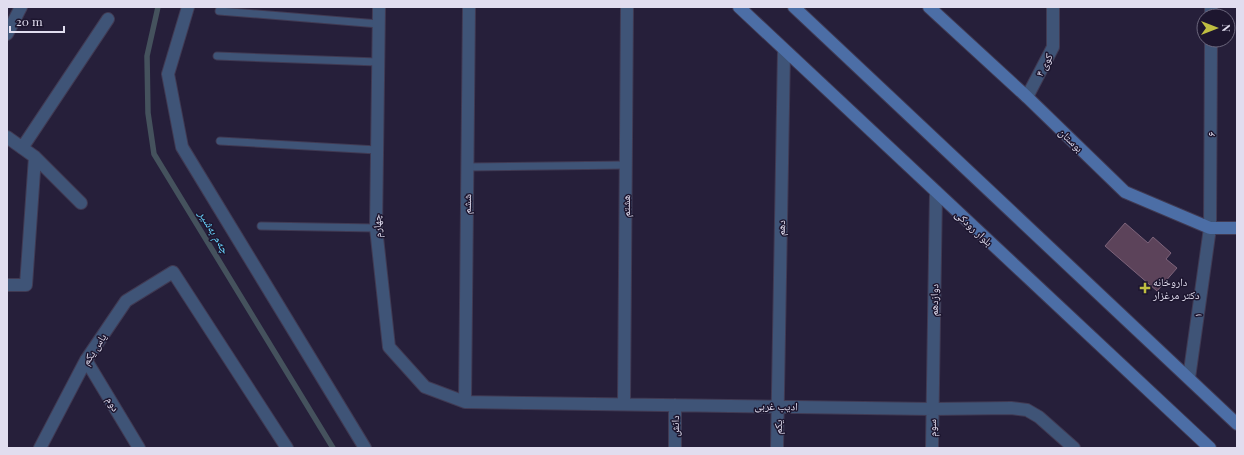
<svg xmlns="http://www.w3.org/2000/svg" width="1244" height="455" font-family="'Playfair Display','Noto Naskh Arabic',serif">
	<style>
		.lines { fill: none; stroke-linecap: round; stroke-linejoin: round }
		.stream { stroke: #45525d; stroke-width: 5.5 }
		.building { fill: #5c435a; stroke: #7d637a }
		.lane-casing { stroke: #403a53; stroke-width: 9 }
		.street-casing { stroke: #403a53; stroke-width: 14 }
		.secondary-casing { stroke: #403a53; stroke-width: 14 }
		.lane { stroke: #3f5477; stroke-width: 7 }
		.street { stroke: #3f5477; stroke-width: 12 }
		.secondary { stroke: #4c6ea6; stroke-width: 12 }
		.poi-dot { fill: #bfbe41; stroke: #1d162f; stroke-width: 1.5 }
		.labels { text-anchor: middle; stroke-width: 3; stroke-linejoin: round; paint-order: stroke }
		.street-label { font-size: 11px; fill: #e1ddef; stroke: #1d162f }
		.poi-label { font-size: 11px; fill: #e1ddef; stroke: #1d162f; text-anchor: start }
		.water-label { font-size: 12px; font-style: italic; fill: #67d1f9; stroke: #1d162f }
	</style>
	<rect width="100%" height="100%" fill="#261f3a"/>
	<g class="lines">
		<!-- stream -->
		<path class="stream" d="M 158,7 L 147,56 L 148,113 L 154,154 L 333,448"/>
	</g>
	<!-- building -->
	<path class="building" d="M 1125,223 L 1148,243 L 1153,237 L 1171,253 L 1166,259 L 1177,268 L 1157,291 L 1105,246 Z"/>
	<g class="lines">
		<!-- lane casing -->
		<g class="lane-casing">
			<path id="lane" d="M 219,11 L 379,24
				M 217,56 L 378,62
				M 220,141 L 377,150
				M 467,167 L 626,165
				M 261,226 L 376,228"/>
		</g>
		<!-- street casing -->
		<g class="street-casing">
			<path id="street" d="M 188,7 L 168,74 L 182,147 L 365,448
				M 379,7 L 376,228 L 389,347 L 425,387 L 465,402 L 932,409 L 1011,408 L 1027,410 L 1039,417 L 1074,448
				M 1211,16 L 1211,7
				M 7,34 L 21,7
				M 1027,97 L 1053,47 L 1053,7
				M 7,137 L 35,157 L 81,203
				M 22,148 L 108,19
				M 7,285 L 26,285 L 35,157
				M 86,360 L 139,448
				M 1189,378 L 1210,228 L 1211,40
				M 465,402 L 469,7
				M 624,404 L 627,7
				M 40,448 L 86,360 L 126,301 L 173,272 L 287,448
				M 675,448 L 675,405
				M 777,448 L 784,50
				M 932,448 L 936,192"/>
		</g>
		<!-- secondary casing -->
		<g class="secondary-casing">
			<path id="secondary" d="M 739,7 L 1210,448
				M 794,7 L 1237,424
				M 929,7 L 1027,97 L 1125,192 L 1210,228 L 1237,228"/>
		</g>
		<!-- lane -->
		<use href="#lane" class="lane"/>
		<!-- street -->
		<use href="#street" class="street"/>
		<!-- secondary -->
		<use href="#secondary" class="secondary"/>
	</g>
	<!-- markers -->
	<path class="poi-dot" d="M1143 282h4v4h4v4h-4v4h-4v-4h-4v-4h4z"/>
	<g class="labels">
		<!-- street labels -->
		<g class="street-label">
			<text transform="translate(1044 65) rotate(-63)" y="4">کوی ۴</text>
			<text transform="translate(1211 134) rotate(-90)" y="4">۶</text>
			<text transform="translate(1071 140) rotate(44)" y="4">بوستان</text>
			<text transform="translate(467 204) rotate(-89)" y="4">ششم</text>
			<text transform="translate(626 206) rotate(-90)" y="4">هشتم</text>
			<text transform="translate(377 226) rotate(-92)" y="4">چهارم</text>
			<text transform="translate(781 228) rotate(-89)" y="4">دهم</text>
			<text transform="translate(974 228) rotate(43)" y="4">بلوار رودکی</text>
			<text transform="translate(934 300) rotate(-89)" y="4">دوازدهم</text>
			<text transform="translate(1198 315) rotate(-82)" y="4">۱</text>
			<text transform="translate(94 349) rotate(-57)" y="4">یاس یکم</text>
			<text transform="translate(113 404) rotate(59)" y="4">دوم</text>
			<text transform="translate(776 406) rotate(1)" y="4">ادیب غربی</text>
			<text transform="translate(675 426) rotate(-89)" y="4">دانش</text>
			<text transform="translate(778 427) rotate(-89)" y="4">یکم</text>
			<text transform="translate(932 428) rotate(-91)" y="4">سوم</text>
		</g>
		<!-- poi labels -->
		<g class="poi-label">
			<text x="1153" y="286">داروخانه<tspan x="1153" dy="13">دکتر مرغزار</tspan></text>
		</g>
		<!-- water labels -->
		<g class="water-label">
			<text transform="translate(214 232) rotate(59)" y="4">چەم بەشیر</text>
		</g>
	</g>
	<!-- border -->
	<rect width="1244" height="455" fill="none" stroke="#e1ddef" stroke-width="16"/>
	<!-- north arrow -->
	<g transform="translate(1216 28) rotate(90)"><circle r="19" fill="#1d162f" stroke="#6b667c"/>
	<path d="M0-3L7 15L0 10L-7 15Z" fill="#bfbe41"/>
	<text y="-6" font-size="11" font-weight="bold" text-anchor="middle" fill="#e1ddef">N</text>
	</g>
	<!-- scale -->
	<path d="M10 26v6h54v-6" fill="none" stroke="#e1ddef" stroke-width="2"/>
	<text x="16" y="26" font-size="12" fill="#e1ddef" stroke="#1d162f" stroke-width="3" paint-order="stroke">20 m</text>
</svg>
